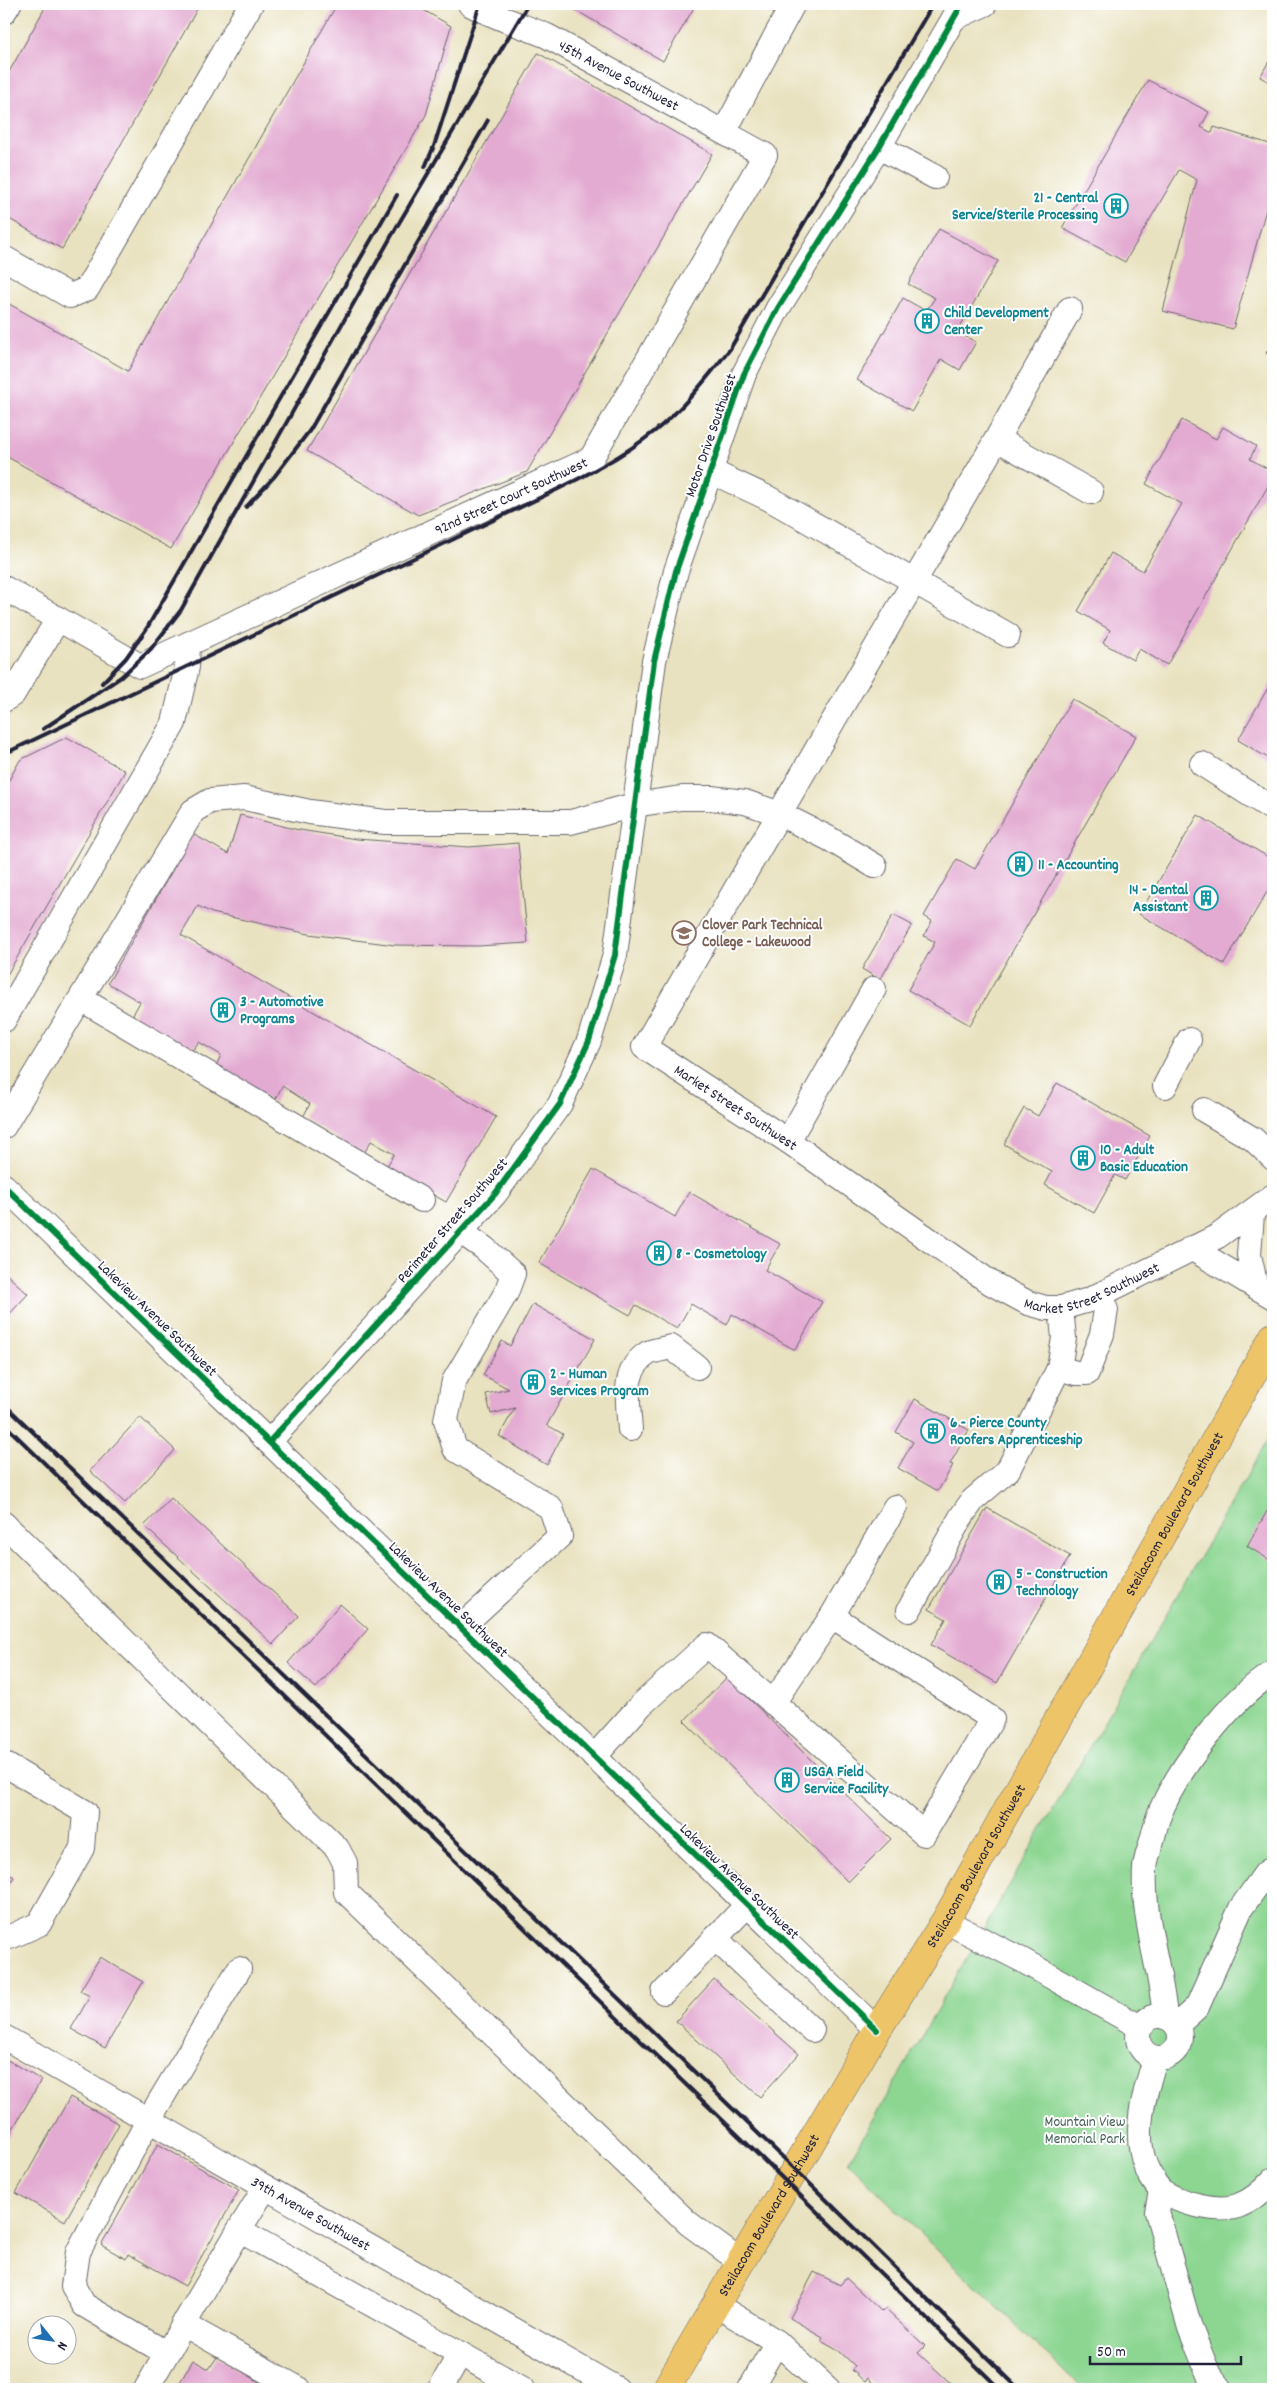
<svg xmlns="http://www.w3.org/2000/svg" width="1277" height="2393" font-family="Dekko,sans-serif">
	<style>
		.green { fill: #8cd692; stroke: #577c66 }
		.building { fill: #e3abd2 }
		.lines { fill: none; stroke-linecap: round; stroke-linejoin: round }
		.minor-casing { stroke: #68656a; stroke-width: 26 }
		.major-casing { stroke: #68656a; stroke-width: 29 }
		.path { stroke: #68656a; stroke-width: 3; stroke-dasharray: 4 4; stroke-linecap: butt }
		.minor { stroke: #fff; stroke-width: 24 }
		.major { stroke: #eec469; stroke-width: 28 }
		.rail { stroke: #22223b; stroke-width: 4 }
		.cycleway-casing { stroke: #fff; stroke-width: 9 }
		.cycleway { stroke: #00873e; stroke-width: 6 }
		.labels { text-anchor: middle; stroke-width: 4; stroke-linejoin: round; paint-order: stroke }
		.street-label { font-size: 15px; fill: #22223b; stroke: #fff }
		.culture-label { font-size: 15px; font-weight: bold; fill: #0d838f; stroke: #fff; text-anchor: start }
		.education-label { font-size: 15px; font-weight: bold; fill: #785e54; stroke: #fff; text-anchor: start }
		.park-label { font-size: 15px; fill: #476159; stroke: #fff }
	</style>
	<rect width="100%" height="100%" fill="#fff"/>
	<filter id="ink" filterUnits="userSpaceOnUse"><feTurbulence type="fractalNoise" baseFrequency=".02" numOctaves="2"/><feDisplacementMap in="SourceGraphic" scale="10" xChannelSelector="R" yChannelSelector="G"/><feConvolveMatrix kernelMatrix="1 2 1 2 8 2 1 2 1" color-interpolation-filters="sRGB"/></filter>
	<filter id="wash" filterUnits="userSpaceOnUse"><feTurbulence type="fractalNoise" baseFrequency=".0096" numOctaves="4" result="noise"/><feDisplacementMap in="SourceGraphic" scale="20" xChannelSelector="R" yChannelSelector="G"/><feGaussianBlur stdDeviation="1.12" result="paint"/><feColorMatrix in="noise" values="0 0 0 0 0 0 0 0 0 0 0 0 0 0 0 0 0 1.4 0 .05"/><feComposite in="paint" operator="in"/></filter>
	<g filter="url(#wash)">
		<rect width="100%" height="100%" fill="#e9e2c0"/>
		<!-- green -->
		<path class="green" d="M 1273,1431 L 1273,2389 L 1082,2389 L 848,2163 Z"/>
		<g id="blocks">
			<!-- building -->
			<path class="building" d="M 47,4 L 200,4 L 62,249 L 4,216 L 4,81 Z
				M 337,4 L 413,4 L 451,26 L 426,115 L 171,549 L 4,455 L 4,301 L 128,371 Z
				M 565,4 L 696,4 L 663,61 Z
				M 538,53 L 712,154 L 527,472 L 418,515 L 307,451 Z
				M 1273,54 L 1273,84 L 1260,77 Z
				M 1148,80 L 1209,112 L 1201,127 L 1212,133 L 1214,127 L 1273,145 L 1273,184 L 1233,329 L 1163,311 L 1197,180 L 1179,170 L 1125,262 L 1062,228 Z
				M 939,229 L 998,261 L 957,332 L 976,342 L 960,370 L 941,359 L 912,411 L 857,380 L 903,298 L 926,311 L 935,298 L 908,284 Z
				M 1182,420 L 1216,439 L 1223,427 L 1256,446 L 1250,459 L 1273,472 L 1273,477 L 1167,665 L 1139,649 L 1133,660 L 1103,643 L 1110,630 L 1078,611 L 1111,553 L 1143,571 L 1182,504 L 1146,484 Z
				M 1273,679 L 1273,761 L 1238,740 Z
				M 1072,699 L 1136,736 L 970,1025 L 908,990 L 935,942 L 924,936 L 932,921 L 924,916 L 957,859 L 975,869 Z
				M 67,737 L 125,771 L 4,980 L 4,789 L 20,760 Z
				M 240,815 L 294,829 L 356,839 L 469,847 L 518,843 L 528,943 L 478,946 L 395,945 L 309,934 L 212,913 L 198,906 L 181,935 L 496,1117 L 446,1202 L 386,1168 L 394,1154 L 371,1141 L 363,1155 L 303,1117 L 310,1104 L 282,1086 L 274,1103 L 215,1068 L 221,1055 L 199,1042 L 190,1053 L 131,1018 L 140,1002 L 108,983 L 193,834 L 228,854 Z
				M 1198,815 L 1273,860 L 1273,882 L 1224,964 L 1139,914 Z
				M 893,915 L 912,925 L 880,980 L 862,969 Z
				M 1057,1083 L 1150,1136 L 1125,1180 L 1115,1175 L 1094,1213 L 1045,1185 L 1052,1172 L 1004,1144 L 1024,1108 L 1038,1116 Z
				M 593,1169 L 675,1217 L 689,1192 L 780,1244 L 765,1270 L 822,1302 L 795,1350 L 732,1314 L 727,1325 L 691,1304 L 677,1329 L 636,1305 L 630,1315 L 539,1263 Z
				M 4,1272 L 28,1294 L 4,1320 Z
				M 533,1304 L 595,1339 L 547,1425 L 563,1434 L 547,1465 L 499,1436 L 515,1408 L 491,1414 L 486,1394 L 509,1389 L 483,1375 L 502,1341 L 510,1346 Z
				M 915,1399 L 969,1430 L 950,1464 L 953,1465 L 938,1491 L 898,1468 L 913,1442 L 896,1432 Z
				M 140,1417 L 175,1450 L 125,1503 L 90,1471 Z
				M 171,1498 L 299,1616 L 273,1644 L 144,1526 Z
				M 1273,1501 L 1273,1562 L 1247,1546 Z
				M 987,1508 L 1070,1556 L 997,1683 L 931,1645 L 946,1619 L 929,1609 Z
				M 340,1604 L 368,1629 L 316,1688 L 288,1663 Z
				M 727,1677 L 891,1839 L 848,1882 L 684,1721 Z
				M 4,1871 L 14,1877 L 4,1895 Z
				M 100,1957 L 143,1982 L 105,2048 L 71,2029 L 90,1996 L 80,1991 Z
				M 714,1979 L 799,2054 L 760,2097 L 676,2021 Z
				M 4,2058 L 41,2080 L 4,2144 Z
				M 70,2097 L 119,2124 L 65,2221 L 16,2193 Z
				M 158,2144 L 239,2190 L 185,2286 L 128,2254 L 126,2259 L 101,2245 Z
				M 814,2272 L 840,2285 L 846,2278 L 882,2312 L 885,2309 L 925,2346 L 918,2353 L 957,2389 L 879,2389 L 868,2378 L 865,2382 L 852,2370 L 855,2366 L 837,2349 L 821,2340 L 823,2337 L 790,2318 Z
				M 217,2357 L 272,2389 L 176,2389 L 193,2360 L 209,2369 Z"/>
		</g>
	</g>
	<g filter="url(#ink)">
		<use href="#blocks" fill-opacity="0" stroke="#68656a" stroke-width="1"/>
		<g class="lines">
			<!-- minor casing -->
			<g class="minor-casing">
				<g id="minor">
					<path d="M 4,12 L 9,4"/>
					<path d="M 954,18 L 985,4"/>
					<path d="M 724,132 L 793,4"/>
					<path d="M 879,147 L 935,177"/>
					<path d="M 4,258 L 70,296 L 87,289 L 251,4"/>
					<path id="s1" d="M 1070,309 L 987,456 L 644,1047 L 788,1141 L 991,1283 L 1028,1303 L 1046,1308 L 1061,1308 L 1089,1300 L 1218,1236 L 1273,1196"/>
					<path d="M 997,439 L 1091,492"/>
					<path d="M 710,471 L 768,498 L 1008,635"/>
					<path id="s2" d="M 4,588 L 140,666 L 591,459 L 765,155 L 547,36 C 521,25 494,17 470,4"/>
					<path d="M 4,700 L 13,694 L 58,619"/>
					<path d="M 1202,764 L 1273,809"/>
					<path d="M 81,999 L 422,1200"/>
					<path d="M 4,1020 L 174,723 L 187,667 L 188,644"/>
					<path d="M 1165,1086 L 1189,1040"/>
					<path d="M 1204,1110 L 1253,1139 L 1273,1158"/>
					<path d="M 4,1126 L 193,811 L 210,801 L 244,798 L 310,812 L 385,822 L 571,822 L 634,805 L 681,798 L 711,798 L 745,802 L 780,814 L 828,838 L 875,866"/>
					<path d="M 788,1141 L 874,989"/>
					<path d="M 4,1186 L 877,2030"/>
					<path d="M 1252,1214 L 1249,1255 L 1256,1287"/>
					<path d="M 1191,1248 L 1273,1297"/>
					<path d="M 1059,1368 L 1076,1373 L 1087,1373 L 1102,1334 L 1106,1310 L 1100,1295"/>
					<path d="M 630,1429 C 628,1402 621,1370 648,1353 C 654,1350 664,1349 671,1347 L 697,1367"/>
					<path d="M 269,1442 L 495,1194 L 560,1104 L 589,1041 L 615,955 L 654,661 L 676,571 L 744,374 L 778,308 L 879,147 L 962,4"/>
					<path d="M 4,1524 L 337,1848 L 345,1863 L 346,1892 L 688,2223 L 741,2262"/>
					<path d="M 909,1610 L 961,1517 L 973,1500 L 1008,1470 L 1059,1368 L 1064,1338 L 1061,1308"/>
					<path d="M 460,1628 L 560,1536 L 551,1508 L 455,1449 L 446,1420 L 454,1381 L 506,1293 L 513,1274 L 484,1248 L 461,1232"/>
					<path d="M 773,1703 L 832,1616"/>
					<path d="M 594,1757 L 641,1705 L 707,1645 L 924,1834 L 992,1719 L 832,1616 L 895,1507"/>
					<path d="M 4,1764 L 85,1812 L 82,1848 L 39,1924 L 10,1937 L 4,1937"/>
					<path d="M 945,1921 L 1020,1959 L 1140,2027"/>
					<path d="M 715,1938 L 812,2030"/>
					<path d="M 664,1992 L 747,1905"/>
					<circle cx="1159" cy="2037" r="21"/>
					<path d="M 1165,2017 C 1161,1968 1142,1919 1145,1869 C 1145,1862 1148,1854 1150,1847 C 1153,1838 1155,1827 1158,1818 C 1175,1772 1231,1697 1273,1673"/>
					<path d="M 1177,2025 L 1197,2007 L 1241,1908 L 1266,1873 L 1273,1868"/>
					<path id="s3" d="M 4,2037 L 617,2389"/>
					<path d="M 1155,2059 C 1145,2092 1132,2132 1146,2167 C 1149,2174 1157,2188 1163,2192 C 1181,2203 1220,2214 1240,2205 C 1253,2200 1264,2190 1273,2180"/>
					<path d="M 1161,2191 L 1157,2212 L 1190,2328 L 1209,2375 L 1220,2389"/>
					<path d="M 239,2230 L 265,2188"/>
					<path d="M 716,2305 L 777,2342 L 750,2389"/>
					<path d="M 183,2324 L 299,2389"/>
					<path d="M 777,2342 L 828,2389"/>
					<path d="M 166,2353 L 84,2305 L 73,2286 L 78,2252 L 148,2121 L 239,1969"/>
					<path d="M 146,2389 L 239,2230 L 523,2389"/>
					<path d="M 440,2389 L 460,2354"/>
				</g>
			</g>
			<!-- major casing -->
			<g class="major-casing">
				<g id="major">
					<path id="s4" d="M 666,2389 L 877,2030 L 945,1921 L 1273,1337"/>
				</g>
			</g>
			<!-- path -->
			<path class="path" d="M 1267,354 L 1273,342"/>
			<!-- minor -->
			<use href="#minor" class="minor"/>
			<!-- major -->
			<use href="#major" class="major"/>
			<!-- rail -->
			<path class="rail" d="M 425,167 L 434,146 L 480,4
				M 246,507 L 274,477 L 310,430 L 488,120
				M 102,683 L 126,658 L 147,628 L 397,195
				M 43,729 L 121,677 L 150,650 L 181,610 L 396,228 L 528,4
				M 4,754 L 548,494 C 585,476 622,457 655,431 C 684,408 707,378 730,349 L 933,4
				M 4,1404 L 796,2170 L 1019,2389
				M 4,1424 L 1000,2389"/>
			<!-- cycleway casing -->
			<g class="cycleway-casing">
				<path id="cycleway" d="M 4,1186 L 877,2030
					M 269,1442 L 495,1194 L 560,1104 L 589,1041 L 615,955 L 654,661 L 676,571 L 744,374 L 778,308 L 879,147 L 962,4"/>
			</g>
			<!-- cycleway -->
			<use href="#cycleway" class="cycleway"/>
		</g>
	</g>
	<!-- icons -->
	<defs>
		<g id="building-ring" transform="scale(1.25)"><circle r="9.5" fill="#fff" stroke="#0f9aa8" stroke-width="1.5"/><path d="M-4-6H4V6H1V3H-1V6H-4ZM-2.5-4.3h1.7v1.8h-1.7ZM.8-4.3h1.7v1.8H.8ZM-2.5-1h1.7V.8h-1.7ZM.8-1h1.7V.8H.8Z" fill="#0f9aa8"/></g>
		<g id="university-ring" transform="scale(1.25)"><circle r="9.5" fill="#fff" stroke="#8d6e63" stroke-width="1.5"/><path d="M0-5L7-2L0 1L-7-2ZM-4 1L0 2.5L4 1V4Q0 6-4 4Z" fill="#8d6e63"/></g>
	</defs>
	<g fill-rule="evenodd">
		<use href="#building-ring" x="1116" y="206"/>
		<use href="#building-ring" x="927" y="321"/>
		<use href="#building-ring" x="1020" y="864"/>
		<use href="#building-ring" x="1206" y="898"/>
		<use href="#university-ring" x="684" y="933"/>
		<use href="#building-ring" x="223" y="1010"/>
		<use href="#building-ring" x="1083" y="1158"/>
		<use href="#building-ring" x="659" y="1253"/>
		<use href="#building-ring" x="533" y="1382"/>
		<use href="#building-ring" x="933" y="1431"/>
		<use href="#building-ring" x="999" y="1582"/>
		<use href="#building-ring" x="787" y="1780"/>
	</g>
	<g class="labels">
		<!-- street labels -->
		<g class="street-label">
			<text transform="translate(619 75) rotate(28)" y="5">45th Avenue Southwest</text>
			<text transform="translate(710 435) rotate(-71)" y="5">Motor Drive Southwest</text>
			<text dy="5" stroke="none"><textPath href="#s2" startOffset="565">92nd Street Court Southwest</textPath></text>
			<text dy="5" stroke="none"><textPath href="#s1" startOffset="962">Market Street Southwest</textPath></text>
			<text transform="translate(452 1220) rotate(-49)" y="5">Perimeter Street Southwest</text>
			<text dy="5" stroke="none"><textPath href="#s1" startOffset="1382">Market Street Southwest</textPath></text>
			<text transform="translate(158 1318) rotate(44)" y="5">Lakeview Avenue Southwest</text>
			<text dy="5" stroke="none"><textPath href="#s4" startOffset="1012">Steilacoom Boulevard Southwest</textPath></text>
			<text transform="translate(449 1599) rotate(44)" y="5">Lakeview Avenue Southwest</text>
			<text dy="5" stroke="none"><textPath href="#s4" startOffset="608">Steilacoom Boulevard Southwest</textPath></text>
			<text transform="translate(740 1881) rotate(44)" y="5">Lakeview Avenue Southwest</text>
			<text dy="5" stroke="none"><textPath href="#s3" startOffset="354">39th Avenue Southwest</textPath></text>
			<text dy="5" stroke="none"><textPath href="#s4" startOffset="202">Steilacoom Boulevard Southwest</textPath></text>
		</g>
		<!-- culture labels -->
		<g class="culture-label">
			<text x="1098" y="202" text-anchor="end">21 - Central<tspan x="1098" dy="17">Service/Sterile Processing</tspan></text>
			<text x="944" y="317">Child Development<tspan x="944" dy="17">Center</tspan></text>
			<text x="1038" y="869">11 - Accounting</text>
			<text x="1188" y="894" text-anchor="end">14 - Dental<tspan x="1188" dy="17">Assistant</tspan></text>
			<text x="240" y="1006">3 - Automotive<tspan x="240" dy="17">Programs</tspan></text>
			<text x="1100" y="1154">10 - Adult<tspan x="1100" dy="17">Basic Education</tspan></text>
			<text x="676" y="1258">8 - Cosmetology</text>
			<text x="550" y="1378">2 - Human<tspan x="550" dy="17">Services Program</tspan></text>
			<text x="950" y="1427">6 - Pierce County<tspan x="950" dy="17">Roofers Apprenticeship</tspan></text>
			<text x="1016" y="1578">5 - Construction<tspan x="1016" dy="17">Technology</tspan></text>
			<text x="804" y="1776">USGA Field<tspan x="804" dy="17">Service Facility</tspan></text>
		</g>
		<!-- education labels -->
		<g class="education-label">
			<text x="702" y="929">Clover Park Technical<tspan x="702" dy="17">College - Lakewood</tspan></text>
		</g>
		<!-- park labels -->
		<g class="park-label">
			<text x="1085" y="2126">Mountain View<tspan x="1085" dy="17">Memorial Park</tspan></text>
		</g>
	</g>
	<!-- margin -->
	<rect width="1277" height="2393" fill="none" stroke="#fff" stroke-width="20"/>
	<!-- north arrow -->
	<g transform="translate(52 2340) rotate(120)"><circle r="24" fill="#ffffff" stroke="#a7a7b1"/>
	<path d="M0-4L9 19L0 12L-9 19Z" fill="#1f6fb2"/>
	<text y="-8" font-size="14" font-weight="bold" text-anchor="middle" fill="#22223b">N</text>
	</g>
	<!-- scale -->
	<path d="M1090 2356v8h151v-8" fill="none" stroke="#22223b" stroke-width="2.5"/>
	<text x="1097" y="2356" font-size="15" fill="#22223b" stroke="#ffffff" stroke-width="4" paint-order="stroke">50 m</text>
</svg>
